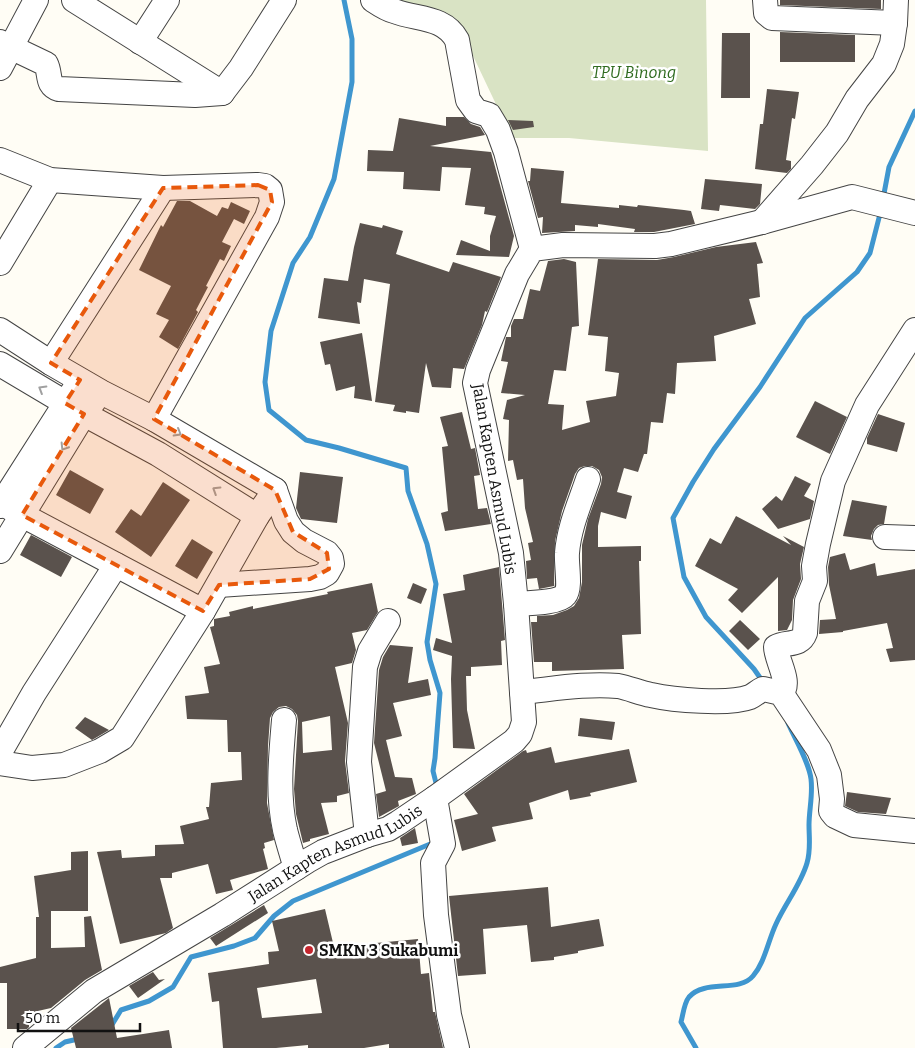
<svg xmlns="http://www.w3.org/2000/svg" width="915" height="1048" font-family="Bitter,serif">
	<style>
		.cemetery { fill: #d9e3c4 }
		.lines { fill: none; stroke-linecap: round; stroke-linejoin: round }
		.stream { stroke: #3f96cf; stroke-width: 5 }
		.building { fill: #5a524d; fill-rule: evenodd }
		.minor-casing { stroke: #444; stroke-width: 26 }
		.minor { stroke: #fff; stroke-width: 24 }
		.oneway { stroke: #a0a0a0 }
		.marked { fill: #e8590c; fill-opacity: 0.2; stroke: #e8590c; stroke-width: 4; stroke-dasharray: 10 6; stroke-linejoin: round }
		.poi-dot { fill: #c4262e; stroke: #fff; stroke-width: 2 }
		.labels { text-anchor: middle; stroke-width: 5; stroke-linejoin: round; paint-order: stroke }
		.park-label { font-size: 16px; font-style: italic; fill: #2f6b1f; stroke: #fff }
		.street-label { font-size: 16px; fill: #111; stroke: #fff }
		.poi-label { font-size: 16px; font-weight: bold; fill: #111; stroke: #fff; text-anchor: start }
	</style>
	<rect width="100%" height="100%" fill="#fffdf5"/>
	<!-- cemetery -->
	<path class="cemetery" d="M 386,0 L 706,0 L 708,151 L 569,138 L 512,138 L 456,20 Z"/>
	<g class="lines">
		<!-- stream -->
		<path class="stream" d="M 344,0 L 352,39 L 352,82 L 334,179 L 310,237 L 293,263 L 271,331 L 265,382 L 269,410 L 306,440 L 339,448 L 406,468 L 408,491 L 427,544 L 436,584 L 427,642 L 430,660 L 440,693 L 435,758 L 433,771 L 437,787
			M 883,199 L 889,167 L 915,111
			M 763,682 L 754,669 L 706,617 L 684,577 L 673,518 L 693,482 L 714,449 L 760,387 L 805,318 L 857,272 L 870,253 L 881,210
			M 110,1028 L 121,1010 L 149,1001 L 173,987 L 191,957 L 234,946 L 255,938 L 274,916 L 293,901 L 435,842
			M 56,1048 L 65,1042 L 78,1039
			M 696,1048 L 681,1022 C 683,1015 684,1003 689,997 C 705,979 739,993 753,976 C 765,962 768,941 776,924 C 785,904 801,884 807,863 C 811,850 809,838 809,825 C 809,810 813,795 811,779 C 809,762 795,739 788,723"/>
	</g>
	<!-- building -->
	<path class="building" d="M 780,0 L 881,0 L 881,9 L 780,5 Z
		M 780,32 L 855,35 L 855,62 L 780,62 Z
		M 722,33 L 750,33 L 750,98 L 721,98 Z
		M 767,89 L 799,92 L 795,119 L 792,118 L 786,160 L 791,161 L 791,169 L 787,173 L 755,169 L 760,124 L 763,124 Z
		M 446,117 L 464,117 L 471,124 L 480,127 L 485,135 L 430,146 L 491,152 L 514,236 L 509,257 L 456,255 L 461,240 L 490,251 L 490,236 L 496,216 L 484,214 L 485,207 L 465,205 L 471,168 L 442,167 L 440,191 L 403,189 L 404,172 L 367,171 L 368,150 L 393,151 L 399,118 L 446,126 Z
		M 508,120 L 533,121 L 534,127 L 513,130 Z
		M 531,168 L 564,171 L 561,203 L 619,208 L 619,205 L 637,207 L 638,205 L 684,210 L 691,211 L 695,224 L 654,232 L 634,232 L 635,229 L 598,224 L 598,227 L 575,225 L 575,231 L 542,233 L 543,217 L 538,218 L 528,181 L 530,181 Z
		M 705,179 L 762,184 L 760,204 L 755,209 L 720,205 L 719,211 L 701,209 Z
		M 177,201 L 190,201 L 217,216 L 222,207 L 228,209 L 231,202 L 250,211 L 244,224 L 234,219 L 222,242 L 231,246 L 224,261 L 220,259 L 206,286 L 208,287 L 196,310 L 198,312 L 178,349 L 159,337 L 169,320 L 156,314 L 171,286 L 139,270 L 161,225 L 163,227 Z
		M 360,223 L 382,228 L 383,225 L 403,231 L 396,254 L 449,272 L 453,262 L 501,277 L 487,312 L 485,311 L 482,325 L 464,369 L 453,368 L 451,388 L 432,387 L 426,363 L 419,413 L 406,411 L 406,413 L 393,411 L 395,405 L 375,402 L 390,284 L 364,279 L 361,303 L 357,302 L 360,324 L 318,318 L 324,278 L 348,281 L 354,247 Z
		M 756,242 L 763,263 L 757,264 L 760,297 L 749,299 L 756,324 L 714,336 L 716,361 L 677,363 L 675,394 L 667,393 L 663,423 L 651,422 L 647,454 L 644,454 L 638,472 L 624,468 L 617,492 L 632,496 L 626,519 L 601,512 L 598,526 L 598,547 L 641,546 L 641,561 L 639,561 L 641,634 L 622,635 L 624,669 L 552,671 L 552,662 L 534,662 L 531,622 L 537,622 L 537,616 L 553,615 L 567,610 L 574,606 L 579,598 L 582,582 L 582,545 L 588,519 L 601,484 L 602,477 L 599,470 L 592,466 L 585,466 L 579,468 L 575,474 L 562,511 L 555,541 L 554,586 L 539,589 L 537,578 L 527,579 L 526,561 L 531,560 L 528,543 L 533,542 L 525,508 L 523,479 L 517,480 L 513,460 L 508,461 L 509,420 L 503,419 L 507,400 L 525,395 L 501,393 L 508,362 L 501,361 L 506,337 L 511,337 L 511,326 L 514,319 L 523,319 L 530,289 L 540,291 L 548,261 L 564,259 L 576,262 L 579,326 L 572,327 L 566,371 L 554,370 L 548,404 L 564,405 L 562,430 L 590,422 L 586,401 L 616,396 L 619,373 L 605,371 L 608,337 L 588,335 L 598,259 L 657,260 L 674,257 L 716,247 Z
		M 362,333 L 366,359 L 372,401 L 354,398 L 355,386 L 336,391 L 330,364 L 325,365 L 320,342 Z
		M 815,401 L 847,417 L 830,454 L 796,437 Z
		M 462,412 L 471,449 L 475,448 L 480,475 L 474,476 L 478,509 L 487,508 L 491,524 L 445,531 L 441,513 L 448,511 L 442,447 L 448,446 L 440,417 Z
		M 878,414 L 905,423 L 897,452 L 867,444 L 867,438 Z
		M 70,470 L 104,489 L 90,514 L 56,495 Z
		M 300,472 L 343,477 L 337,523 L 301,519 L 296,508 Z
		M 795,476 L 811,484 L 804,496 L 814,501 L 810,519 L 778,529 L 762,509 L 776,496 L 782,501 Z
		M 163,482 L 190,500 L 151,557 L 115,532 L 131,509 L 141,516 Z
		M 852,500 L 887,506 L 884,524 L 878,525 L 874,529 L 871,536 L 872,540 L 843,536 Z
		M 736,516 L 791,545 L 783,536 L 804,547 L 800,564 L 801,579 L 793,600 L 792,620 L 787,630 L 778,631 L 778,577 L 742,613 L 728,600 L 738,589 L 695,566 L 710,538 L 721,544 Z
		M 31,535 L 72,557 L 61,577 L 20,555 Z
		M 192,539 L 213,552 L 197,579 L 175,566 Z
		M 845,553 L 850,570 L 875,563 L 877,576 L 915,569 L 915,660 L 890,662 L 886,649 L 893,648 L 887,623 L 843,631 L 843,632 L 819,634 L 820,620 L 836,619 L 829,585 L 828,567 L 830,557 Z
		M 499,567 L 505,640 L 501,641 L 502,665 L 471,667 L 471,676 L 466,676 L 467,710 L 475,749 L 453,748 L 451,679 L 452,656 L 433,650 L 436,638 L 452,643 L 443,594 L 465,590 L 463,575 Z
		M 372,583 L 378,612 L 367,630 L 352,633 L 356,650 L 352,663 L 335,667 L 348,723 L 345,761 L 349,793 L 337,796 L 337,802 L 321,803 L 329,834 L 310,839 L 310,841 L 303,843 L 296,814 L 294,789 L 298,721 L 297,715 L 292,709 L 286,706 L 279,707 L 273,712 L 270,718 L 268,746 L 267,803 L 274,840 L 264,843 L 265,848 L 263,849 L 268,869 L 230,880 L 233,890 L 216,894 L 208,864 L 172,873 L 172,878 L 160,878 L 173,928 L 166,933 L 120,944 L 97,852 L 121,850 L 122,858 L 155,856 L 155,845 L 184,844 L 180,826 L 209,819 L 206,807 L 209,807 L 211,783 L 242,780 L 241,752 L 228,752 L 227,720 L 187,719 L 185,696 L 209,693 L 204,667 L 220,664 L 210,627 L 214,626 L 214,619 L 230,616 L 229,612 L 253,606 L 253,609 L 328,594 L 327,592 ZM 330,716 L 332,750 L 303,753 L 302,722 Z
		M 413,583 L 427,589 L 421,604 L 407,598 Z
		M 740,620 L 760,639 L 748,650 L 729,631 Z
		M 390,645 L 413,647 L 408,683 L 428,679 L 431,695 L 393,703 L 402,736 L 386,740 L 395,777 L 412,778 L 416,794 L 398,801 L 399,806 L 379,817 L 376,794 L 386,791 L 374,743 L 379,670 L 383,657 Z
		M 85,717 L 109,730 L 92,740 L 75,728 Z
		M 580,718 L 615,722 L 612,740 L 578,736 Z
		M 551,747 L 555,763 L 629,749 L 637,782 L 590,793 L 591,796 L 570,800 L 568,790 L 529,803 L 533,819 L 492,827 L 496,841 L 462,851 L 454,820 L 478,814 L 464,794 L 523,751 L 526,750 L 527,753 Z
		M 847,792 L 891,798 L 886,814 L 858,812 L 845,806 Z
		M 415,828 L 418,843 L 402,846 L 400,838 Z
		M 88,851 L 88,911 L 51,911 L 51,948 L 85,947 L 84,917 L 91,916 L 102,970 L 85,980 L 51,1008 L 29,1013 L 29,1027 L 27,1029 L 7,1029 L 7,983 L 0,983 L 0,967 L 36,958 L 36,917 L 39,917 L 34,876 L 71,870 L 71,852 Z
		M 548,887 L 551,927 L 599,919 L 604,946 L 578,951 L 578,953 L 554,957 L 554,960 L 531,962 L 527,925 L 483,929 L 486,974 L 458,976 L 449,896 Z
		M 264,905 L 268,913 L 216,946 L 210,938 Z
		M 325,909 L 334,947 L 418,939 L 421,974 L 429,973 L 433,1012 L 435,1012 L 443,1048 L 389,1048 L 389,1044 L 364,1048 L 308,1048 L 308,1045 L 276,1048 L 223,1048 L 219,1001 L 212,1002 L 208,973 L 269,964 L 268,952 L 279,951 L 272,921 ZM 316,979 L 322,1013 L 262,1018 L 257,988 Z
		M 153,972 L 159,980 L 165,979 L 138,998 L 129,986 Z
		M 109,998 L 117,1038 L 169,1030 L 172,1048 L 76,1048 L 71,1028 Z"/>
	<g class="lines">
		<!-- minor casing -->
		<g class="minor-casing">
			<g id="minor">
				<path d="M 74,0 L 222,93"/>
				<path d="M 373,0 C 379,4 386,9 394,11 C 417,20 444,16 457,40 L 468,100 L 476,111 L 489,115 L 498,130 L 506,152 L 532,249"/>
				<path d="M 765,0 L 766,13 L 772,18 L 895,23"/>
				<path d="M 0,42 L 46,64 C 51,74 46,85 59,89 L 195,95 L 222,93 L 241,68 L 284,0"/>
				<path d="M 140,42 L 167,0"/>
				<path d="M 0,68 L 36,0"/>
				<path d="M 0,160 L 50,180 L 163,188 L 258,185 L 265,186 L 270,190 L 272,202 L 267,217 L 154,419"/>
				<path d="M 762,222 L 812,165 L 837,133 L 857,99 L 884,64 L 892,44 L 895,23 L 896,0"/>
				<path d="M 0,263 L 50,180"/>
				<path d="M 0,330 L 51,363 L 101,392 L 154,419 L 275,490 L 286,521 L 293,532 L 304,541 L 327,553 L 331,558 L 332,564 L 327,573 L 320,577 L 310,579 L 219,585"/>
				<path d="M 51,363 L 163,188"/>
				<path d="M 0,364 L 84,414 L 158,454 L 257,516"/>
				<path d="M 0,502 L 22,515 L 203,611"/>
				<path d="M 0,506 L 74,390"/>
				<path d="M 885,537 L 915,538"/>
				<path d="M 0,551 L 84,414 L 94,401"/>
				<path d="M 516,604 C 527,603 559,603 565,595 C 571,588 566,563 567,553 C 569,527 580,503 588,479"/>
				<path d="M 522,692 C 553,689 587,683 618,686 C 629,688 640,693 651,695 C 673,700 729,705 750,697 C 755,695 758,691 763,689 L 781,693 L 819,750 L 829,775 L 832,799 L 831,811 L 835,816 L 854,825 L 915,831"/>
				<path d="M 781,693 C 792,683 776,660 776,647 C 786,641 800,647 805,633 L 807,601 L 815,581 L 814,566 L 818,544 L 833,481 L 867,405 L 915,330"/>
				<path d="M 284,720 C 281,756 277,794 285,830 C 288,842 292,855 296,868"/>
				<path d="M 0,752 L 34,693 L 116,565"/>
				<path d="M 0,763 L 32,768 L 64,765 L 100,751 L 122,738 L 203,611 L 257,516 L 275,490"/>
				<path d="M 435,798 L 443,844 L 433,863 L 436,915 L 449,1015 L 457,1048"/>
				<path d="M 367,835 L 359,762 L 365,667 L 370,651 L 388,621"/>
				<path id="s1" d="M 25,1048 L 94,991 L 222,915 L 307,861 L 323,852 L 367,835 L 388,829 L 398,823 L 435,798 L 514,741 L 520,734 L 524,722 L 516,604 L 511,553 L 475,383 L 478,370 L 517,274 L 532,249 L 563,245 L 655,246 L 671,244 L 762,222 L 852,197 L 915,213"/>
			</g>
		</g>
		<!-- minor -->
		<use href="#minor" class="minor"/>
	</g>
	<!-- one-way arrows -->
	<defs><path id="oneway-chevron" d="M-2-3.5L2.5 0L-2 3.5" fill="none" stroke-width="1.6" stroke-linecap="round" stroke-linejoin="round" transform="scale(1.25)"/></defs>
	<g class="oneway">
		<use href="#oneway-chevron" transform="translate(42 389) rotate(-149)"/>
		<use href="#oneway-chevron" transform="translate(178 433) rotate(30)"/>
		<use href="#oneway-chevron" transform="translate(64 447) rotate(122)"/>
		<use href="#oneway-chevron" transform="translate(216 490) rotate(-148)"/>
	</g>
	<!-- marked area -->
	<path class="marked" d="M 258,185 L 270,190 L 272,202 L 154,419 L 275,490 L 293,532 L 327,553 L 329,569 L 310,579 L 219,585 L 203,611 L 22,515 L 84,414 L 65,403 L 80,380 L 51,363 L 163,188 Z"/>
	<!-- markers -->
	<circle class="poi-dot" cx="309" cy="950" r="5"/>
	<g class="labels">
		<!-- park labels -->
		<g class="park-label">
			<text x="634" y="78">TPU Binong</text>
		</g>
		<!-- street labels -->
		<g class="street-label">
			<text transform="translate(495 479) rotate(80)" y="6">Jalan Kapten Asmud Lubis</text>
			<text dy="6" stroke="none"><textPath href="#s1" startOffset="368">Jalan Kapten Asmud Lubis</textPath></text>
		</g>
		<!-- poi labels -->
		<g class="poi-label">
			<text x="319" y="956">SMKN 3 Sukabumi</text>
		</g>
	</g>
	<!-- scale -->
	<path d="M18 1023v8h122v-8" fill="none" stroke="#111111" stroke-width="2.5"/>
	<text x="25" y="1023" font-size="15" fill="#111111" stroke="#ffffff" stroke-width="4" paint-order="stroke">50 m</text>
</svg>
